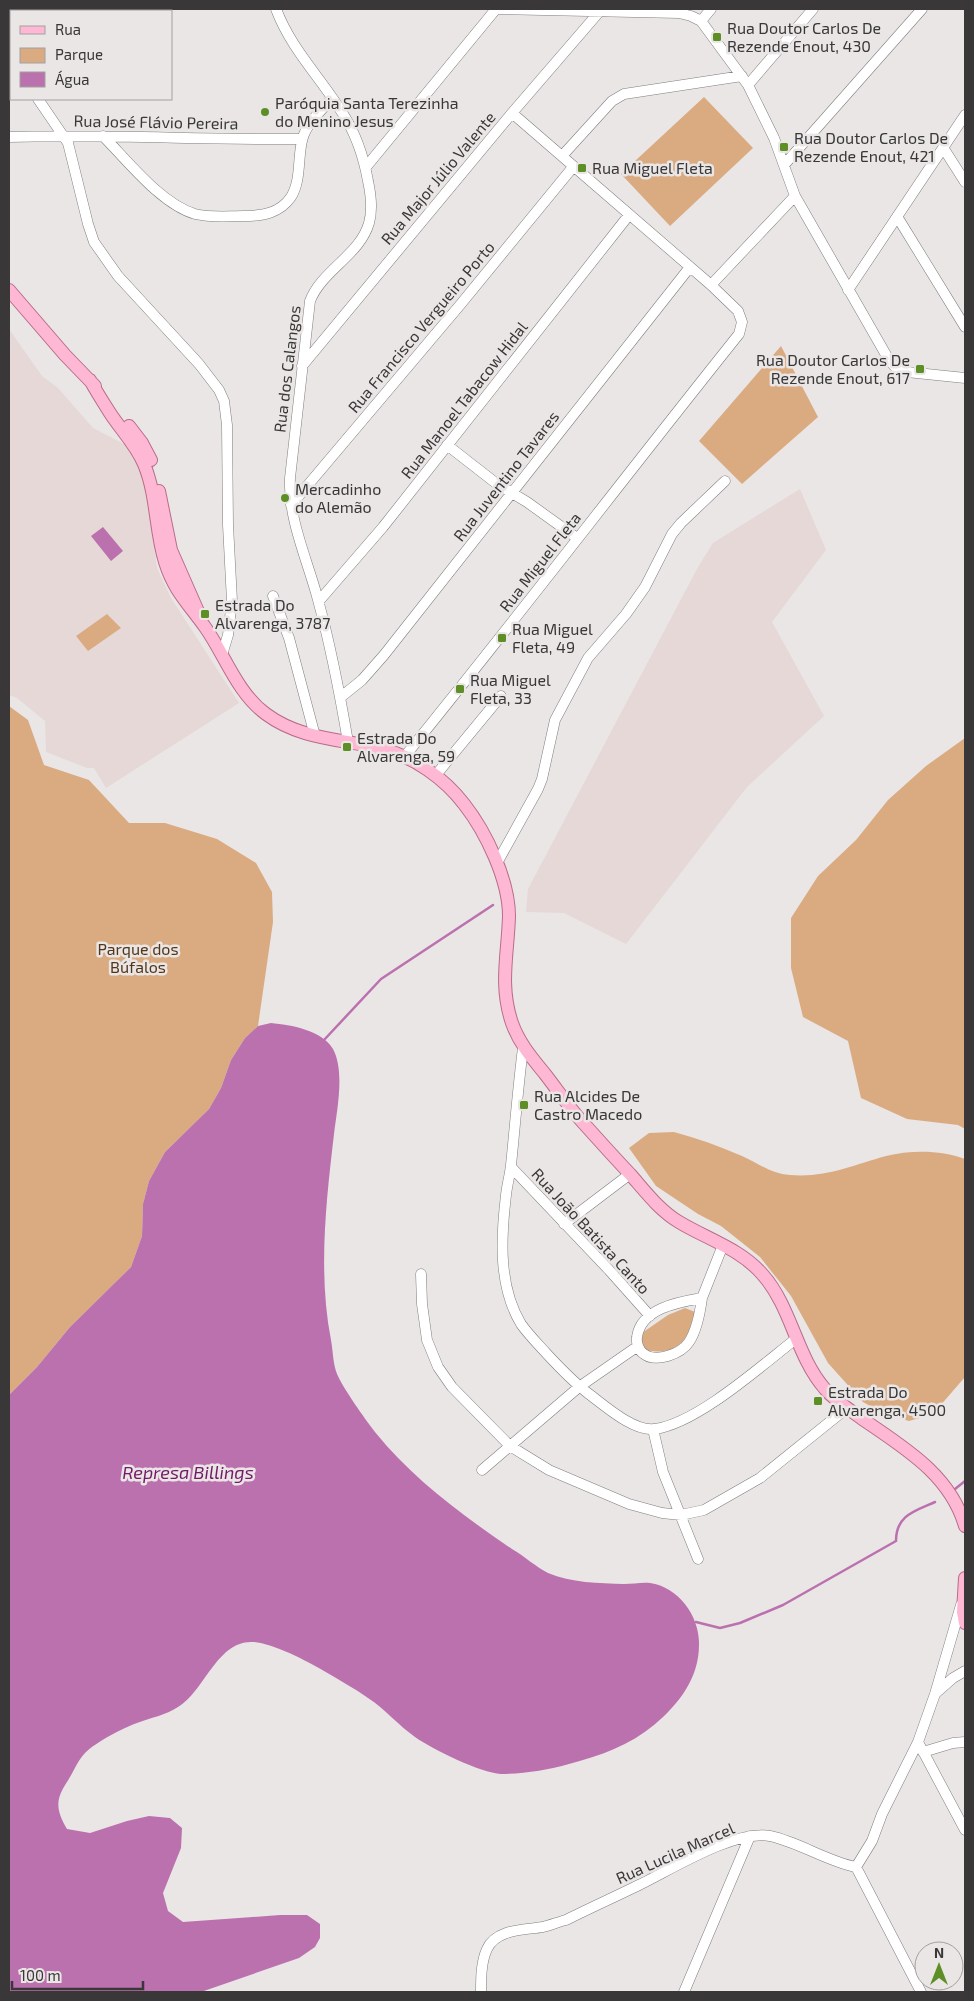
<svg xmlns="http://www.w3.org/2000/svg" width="974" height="2001" font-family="'Exo 2',sans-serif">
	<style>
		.built { fill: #e5d8d7 }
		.green { fill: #daab80 }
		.water { fill: #bb71ae }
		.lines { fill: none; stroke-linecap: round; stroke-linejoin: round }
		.stream { stroke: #bb71ae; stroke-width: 2.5 }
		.minor-casing { stroke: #817d7d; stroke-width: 11 }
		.major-casing { stroke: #b96c8a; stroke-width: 14 }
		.minor { stroke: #fff; stroke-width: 10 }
		.major { stroke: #feb8d3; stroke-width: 12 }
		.poi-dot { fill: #5d8f26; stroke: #eae6e6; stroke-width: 2 }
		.labels { text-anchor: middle; stroke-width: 5; stroke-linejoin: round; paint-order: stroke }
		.poi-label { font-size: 16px; fill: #393737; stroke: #eae6e6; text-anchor: start }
		.street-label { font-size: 16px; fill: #393737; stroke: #eae6e6 }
		.park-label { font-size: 16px; fill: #533618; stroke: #eae6e6 }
		.water-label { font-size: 18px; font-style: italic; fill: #741968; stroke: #eae6e6 }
	</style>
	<rect width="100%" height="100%" fill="#eae6e6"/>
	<!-- built -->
	<path class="built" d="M 9,329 L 42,376 L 58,388 L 93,428 L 126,445 L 136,455 L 146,486 L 157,568 L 171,598 L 239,703 L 106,788 L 94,768 L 87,768 L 46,752 L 45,721 L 17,698 L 9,695 Z
		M 800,489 L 826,550 L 772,622 L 824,716 L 747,787 L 626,944 L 564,913 L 526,912 L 528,889 L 698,567 L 713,543 Z"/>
	<!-- green -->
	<path class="green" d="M 704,97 L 753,148 L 670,226 L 621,174 Z
		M 781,346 L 818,417 L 742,484 L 699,441 Z
		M 107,614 L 121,628 L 88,651 L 76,636 Z
		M 9,706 L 28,720 L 44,765 L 89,780 L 129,823 L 165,823 L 217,839 L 256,863 L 272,892 L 273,922 L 258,1026 L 245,1038 L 231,1060 L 221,1088 L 209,1109 L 165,1152 L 149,1181 L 143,1204 L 142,1236 L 131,1267 L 70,1327 L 37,1367 L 9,1395 Z
		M 965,738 L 965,1129 L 958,1125 L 907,1119 L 861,1098 L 848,1041 L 803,1017 L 791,968 L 791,918 L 818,876 L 856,840 L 888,800 L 926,766 Z
		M 674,1132 C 697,1138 719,1146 742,1156 C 758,1163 771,1174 790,1175 C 826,1178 853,1165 886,1156 C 911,1150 941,1150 965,1159 L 965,1377 L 933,1414 L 909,1421 L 885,1414 L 863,1402 L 828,1363 L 791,1296 L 760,1257 L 721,1226 L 698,1214 L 656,1186 L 629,1148 L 649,1133 Z
		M 685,1308 L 695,1312 C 692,1319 691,1328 687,1335 C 678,1352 657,1355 641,1348 L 642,1333 L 668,1315 Z"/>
	<!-- water -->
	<path class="water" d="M 103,527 L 123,551 L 111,561 L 91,536 Z
		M 271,1023 C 291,1025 322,1030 333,1049 C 345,1071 337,1110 334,1134 C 326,1202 318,1273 331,1340 C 333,1351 333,1364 337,1374 C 343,1388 365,1419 375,1432 C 413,1479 462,1515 512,1549 C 524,1556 536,1567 548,1573 C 571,1583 599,1583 624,1584 C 633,1584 642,1582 650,1583 C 679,1587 700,1617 699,1645 C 699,1678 679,1704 654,1725 C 630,1745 600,1756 569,1764 C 548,1770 523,1774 501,1774 C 481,1773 432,1749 415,1737 C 398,1725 385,1709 368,1698 C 354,1688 339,1680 324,1671 C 307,1661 272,1643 253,1642 C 217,1640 205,1691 178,1707 C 166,1715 150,1718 137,1723 C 123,1728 96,1742 85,1753 C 78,1760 73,1773 67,1782 C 55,1800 56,1810 67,1829 L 90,1833 L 127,1821 L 149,1816 L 170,1818 L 182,1828 L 181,1848 L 163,1893 L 168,1911 L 183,1922 L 280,1915 L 307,1915 L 320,1924 L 320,1938 L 315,1947 L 299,1958 L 201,1992 L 9,1992 L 9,1395 L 37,1367 L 70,1327 L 131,1267 L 142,1236 L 143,1204 L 149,1181 L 165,1152 L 209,1109 L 221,1088 L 231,1060 L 245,1038 L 258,1026 Z"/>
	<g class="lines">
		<!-- stream -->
		<path class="stream" d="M 324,1040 L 381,979 L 493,905
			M 955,1489 L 965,1481
			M 696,1622 L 720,1628 L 740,1623 L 783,1605 L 896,1541 C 896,1515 915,1511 935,1502"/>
		<!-- minor casing -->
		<g class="minor-casing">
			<path id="minor" d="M 276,9 C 291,49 321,78 343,114 C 356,134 364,159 368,181 C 371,195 373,209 369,223 C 360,255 322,270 310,301 L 290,478 C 288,520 308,561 318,600 C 331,647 340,695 348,742
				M 493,9 L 679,13 L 691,16 L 701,21 L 748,85 L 774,138 L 795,196 L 889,360 L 896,368 L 907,372 L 965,378
				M 701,21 L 711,9
				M 9,24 L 11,24
				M 9,59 L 11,63
				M 748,85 L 813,9
				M 38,99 L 68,143 L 88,224 L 94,242 L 118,276 L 199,364 L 219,390 L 224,401 L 227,425 L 228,525 L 232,601 L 228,635 L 222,655
				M 103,136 C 128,161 161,204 195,214 C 211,218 228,216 244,216 C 263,216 280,213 291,197 C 302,179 297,156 303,137 C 308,122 322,110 332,98
				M 9,137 C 107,134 204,140 302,139
				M 944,149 L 965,182
				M 562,156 L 612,101 L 624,94 L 742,76
				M 784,165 L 922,9
				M 366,167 L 496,9
				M 898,218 L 965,327
				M 711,285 L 795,196
				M 848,290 L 965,115
				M 302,366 L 512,113 L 600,11
				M 447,445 L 497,484 L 527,502 L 577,538
				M 291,505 L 460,305 L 573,167
				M 273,596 L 289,638 L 315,736
				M 319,601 L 383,527 L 629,215
				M 341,697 L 362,680 L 384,655 L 690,267
				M 405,756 C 518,617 627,474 739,334 L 742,322 L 738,311 L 711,285 L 512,113
				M 435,776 L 501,696
				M 497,863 L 538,789 L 542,779 L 555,720 L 588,658 L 626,614 L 645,587 L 672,534 L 681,523 L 725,481
				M 523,1048 C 518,1087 515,1126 511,1165 C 510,1175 507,1185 506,1195 C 501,1237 498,1286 521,1324 C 528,1334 537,1343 546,1353 C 559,1367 573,1382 589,1394 C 605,1406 634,1432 655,1429 C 698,1423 762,1365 797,1338
				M 511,1167 L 609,1270 L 650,1316
				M 564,1224 L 630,1174
				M 421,1274 L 422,1304 L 427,1340 L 438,1367 L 452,1387 L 510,1446 L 549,1470 L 629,1504 L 662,1513 L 681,1515 L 704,1510 L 760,1478 L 847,1408
				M 702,1298 C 700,1313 697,1330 689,1342 C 681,1354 656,1363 644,1354 C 639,1351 636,1343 637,1337 C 641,1308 679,1302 702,1298 Z
				M 702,1298 L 723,1245
				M 653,1429 L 663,1472 L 698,1559
				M 482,1470 L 579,1387 L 638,1346
				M 936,1693 L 953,1678 L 965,1671
				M 918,1742 L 965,1830
				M 923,1752 L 953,1743 L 965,1742
				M 856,1867 L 921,1992
				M 481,1992 C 481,1978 481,1962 487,1949 C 496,1929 524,1930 543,1927 C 551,1925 558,1922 566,1920 C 592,1907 619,1895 645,1882 C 675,1867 737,1829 770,1836 C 799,1842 826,1861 856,1867 L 872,1841 L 882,1814 L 918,1742 L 935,1694 L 961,1605
				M 684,1992 L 750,1836"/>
		</g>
		<!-- major casing -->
		<g class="major-casing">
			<path id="major" d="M 9,290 L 65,355 L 95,386
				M 90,380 C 96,391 103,402 110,413 C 121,430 136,445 144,464 C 157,495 155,530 165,562 C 174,591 188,603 205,627 C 225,655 237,693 266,714 C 301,740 343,739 383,749 C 414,757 444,778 464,804 C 486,832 509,880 509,916 C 508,954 499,985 512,1023 C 519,1043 532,1058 545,1074 C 556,1088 566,1103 578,1117 C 595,1136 612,1155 630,1174 C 645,1191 659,1210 679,1222 C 707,1239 741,1249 763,1275 C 792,1308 796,1356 825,1389 C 835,1401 849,1409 861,1418 C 903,1447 950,1474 965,1526
				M 129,426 L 142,443 L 151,460
				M 159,491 L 171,550 L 200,616
				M 965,1578 L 963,1612 L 965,1623"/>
		</g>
		<!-- minor -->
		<use href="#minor" class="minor"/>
		<!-- major -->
		<use href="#major" class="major"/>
	</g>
	<!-- markers -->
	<g class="poi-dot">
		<rect x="712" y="32" width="10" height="10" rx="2.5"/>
		<circle cx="265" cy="112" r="5"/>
		<rect x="779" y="142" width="10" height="10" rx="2.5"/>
		<rect x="577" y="163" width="10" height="10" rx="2.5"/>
		<rect x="915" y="364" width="10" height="10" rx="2.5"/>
		<circle cx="285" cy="498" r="5"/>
		<rect x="200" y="609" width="10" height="10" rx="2.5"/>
		<rect x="497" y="633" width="10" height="10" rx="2.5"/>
		<rect x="455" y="684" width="10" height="10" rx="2.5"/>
		<rect x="342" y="742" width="10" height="10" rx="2.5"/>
		<rect x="519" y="1100" width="10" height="10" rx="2.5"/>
		<rect x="813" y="1396" width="10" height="10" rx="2.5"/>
	</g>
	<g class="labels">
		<!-- poi labels -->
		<g class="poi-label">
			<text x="727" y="34">Rua Doutor Carlos De<tspan x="727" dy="18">Rezende Enout, 430</tspan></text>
			<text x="275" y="109">Paróquia Santa Terezinha<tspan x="275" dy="18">do Menino Jesus</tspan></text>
			<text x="794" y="144">Rua Doutor Carlos De<tspan x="794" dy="18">Rezende Enout, 421</tspan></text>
			<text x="592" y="174">Rua Miguel Fleta</text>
			<text x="910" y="366" text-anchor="end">Rua Doutor Carlos De<tspan x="910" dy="18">Rezende Enout, 617</tspan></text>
			<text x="295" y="495">Mercadinho<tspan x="295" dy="18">do Alemão</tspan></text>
			<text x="215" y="611">Estrada Do<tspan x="215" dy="18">Alvarenga, 3787</tspan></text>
			<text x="512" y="635">Rua Miguel<tspan x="512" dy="18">Fleta, 49</tspan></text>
			<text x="470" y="686">Rua Miguel<tspan x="470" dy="18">Fleta, 33</tspan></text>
			<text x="357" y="744">Estrada Do<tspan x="357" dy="18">Alvarenga, 59</tspan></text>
			<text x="534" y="1102">Rua Alcides De<tspan x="534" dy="18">Castro Macedo</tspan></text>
			<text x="828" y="1398">Estrada Do<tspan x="828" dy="18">Alvarenga, 4500</tspan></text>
		</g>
		<!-- street labels -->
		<g class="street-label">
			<text transform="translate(156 122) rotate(1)" y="6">Rua José Flávio Pereira</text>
			<text transform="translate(438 178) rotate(-50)" y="6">Rua Major Júlio Valente</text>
			<text transform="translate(421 327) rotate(-50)" y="6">Rua Francisco Vergueiro Porto</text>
			<text transform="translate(287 369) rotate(-83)" y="6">Rua dos Calangos</text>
			<text transform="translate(464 400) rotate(-52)" y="6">Rua Manoel Tabacow Hidal</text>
			<text transform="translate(506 476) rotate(-52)" y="6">Rua Juventino Tavares</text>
			<text transform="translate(540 562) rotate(-52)" y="6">Rua Miguel Fleta</text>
			<text transform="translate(591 1231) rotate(47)" y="6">Rua João Batista Canto</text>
			<text transform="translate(675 1853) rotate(-24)" y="6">Rua Lucila Marcel</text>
		</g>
		<!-- park labels -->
		<g class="park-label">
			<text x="138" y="955">Parque dos<tspan x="138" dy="18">Búfalos</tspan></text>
		</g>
		<!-- water labels -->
		<g class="water-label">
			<text x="188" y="1479">Represa Billings</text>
		</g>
	</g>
	<!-- border -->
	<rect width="974" height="2001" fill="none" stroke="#393737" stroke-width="20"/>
	<!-- legend -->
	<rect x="10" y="10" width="162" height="90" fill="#eae6e6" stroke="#a3a0a0"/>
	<rect x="20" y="26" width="25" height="8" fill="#feb8d3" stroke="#a3a0a0"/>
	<text x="55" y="35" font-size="15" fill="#393737">Rua</text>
	<rect x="20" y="48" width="25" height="15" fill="#daab80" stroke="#a3a0a0"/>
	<text x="55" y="60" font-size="15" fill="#393737">Parque</text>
	<rect x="20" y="72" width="25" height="15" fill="#bb71ae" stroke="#a3a0a0"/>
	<text x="55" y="85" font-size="15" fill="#393737">Água</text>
	<!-- north arrow -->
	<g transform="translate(939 1966)"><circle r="24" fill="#eae6e6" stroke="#a3a0a0"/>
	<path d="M0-4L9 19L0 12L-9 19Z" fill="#5d8f26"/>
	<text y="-8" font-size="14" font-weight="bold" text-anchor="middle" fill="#393737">N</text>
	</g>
	<!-- scale -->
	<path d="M12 1981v8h131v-8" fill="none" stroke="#393737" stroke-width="2.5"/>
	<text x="20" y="1981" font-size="15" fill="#393737" stroke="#eae6e6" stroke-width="4" paint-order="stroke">100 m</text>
</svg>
